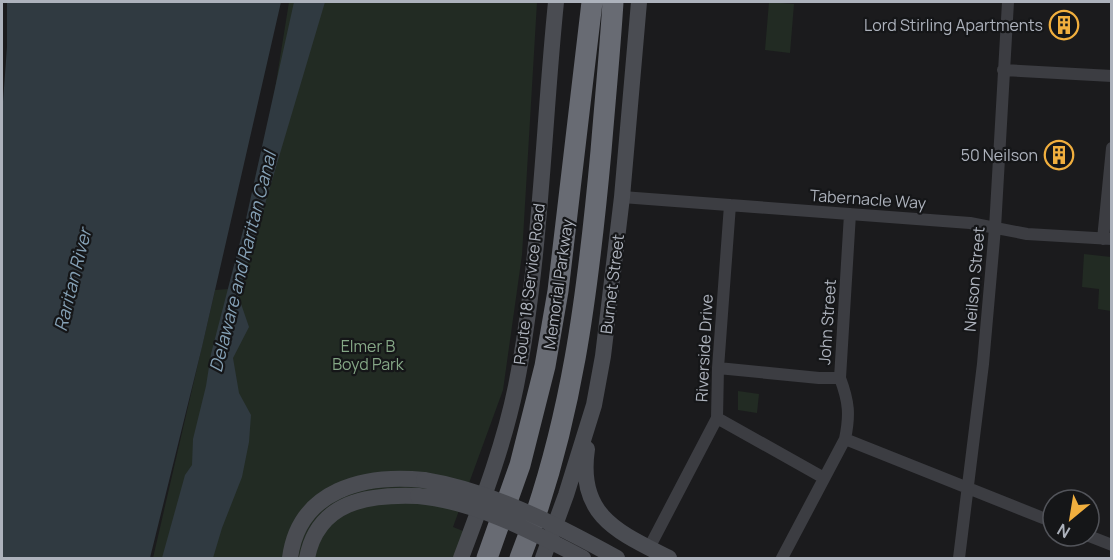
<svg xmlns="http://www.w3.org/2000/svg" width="1113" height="560" font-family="Manrope,sans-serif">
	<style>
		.green { fill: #222b23 }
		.water { fill: #303a41 }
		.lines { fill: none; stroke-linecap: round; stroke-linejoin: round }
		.street { stroke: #3c3d42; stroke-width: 12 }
		.secondary { stroke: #4a4c52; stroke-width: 16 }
		.highway { stroke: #686b73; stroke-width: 21 }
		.secondary-bridge { stroke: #4a4c52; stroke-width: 16 }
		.labels { text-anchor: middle; stroke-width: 4.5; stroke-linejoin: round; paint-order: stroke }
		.poi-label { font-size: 16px; fill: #adb2bc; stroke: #151618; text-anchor: end }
		.street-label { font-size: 16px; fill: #adb2bc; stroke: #151618 }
		.park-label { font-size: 16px; fill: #85a786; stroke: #151618 }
		.water-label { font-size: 18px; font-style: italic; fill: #85a1b6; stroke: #151618 }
	</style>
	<rect width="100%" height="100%" fill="#1b1b1d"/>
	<!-- green -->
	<path class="green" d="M 289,2 L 537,2 L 522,255 L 503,390 L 453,527 L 463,531 L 454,558 L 153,558 L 215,290 L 243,288 Z
		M 769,2 L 794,4 L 790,53 L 765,50 Z
		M 1084,254 L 1111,257 L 1111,311 L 1098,309 L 1099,289 L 1082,287 Z
		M 738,391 L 759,394 L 757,413 L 738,410 Z"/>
	<!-- water -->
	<path class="water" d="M 7,2 L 281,2 L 202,347 L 150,558 L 2,558 L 2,115 L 7,47 Z
		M 294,2 L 325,2 L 238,295 L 249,327 L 233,358 L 239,393 L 251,415 L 249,442 L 242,477 L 222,528 L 213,558 L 162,558 L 185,475 L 192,465 L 193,439 L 206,386 L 211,354 L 246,219 Z"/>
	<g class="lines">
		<!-- street -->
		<path class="street" d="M 1003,70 L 1112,76
			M 622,197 L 970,223 L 1027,234 L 1112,239
			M 1103,239 L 1112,148
			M 718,368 L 819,378 L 840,378
			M 717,418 L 824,478
			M 845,439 L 1053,522
			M 1089,536 L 1112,545
			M 649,548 L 717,418 L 718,368 L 730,205
			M 782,558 L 845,439 C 850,415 849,402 840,378 L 850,214
			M 959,558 L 983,364 L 995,228 L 1008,2"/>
		<!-- secondary -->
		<path class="secondary" d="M 587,449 C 577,516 618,532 669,558
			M 290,558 C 299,489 365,474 424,480
			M 307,558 C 318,501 368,494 418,496
			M 461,558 C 482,502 504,445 516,386 C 541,259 543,129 556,2
			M 543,558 L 566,495 L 594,405 L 603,356 L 622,197 L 639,2"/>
		<!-- highway -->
		<path class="highway" d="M 487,558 L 520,465 L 545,366 L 558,291 L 592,2
			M 520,558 C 572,426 588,292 601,151 C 605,101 610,51 613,2"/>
		<!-- secondary-bridge -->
		<path class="secondary-bridge" d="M 424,480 C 492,491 557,525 617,558
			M 418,496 C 475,501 533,532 583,558"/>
	</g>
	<!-- icons -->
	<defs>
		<g id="building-ring" transform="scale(1.5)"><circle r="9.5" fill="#151618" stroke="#f1af3e" stroke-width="1.5"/><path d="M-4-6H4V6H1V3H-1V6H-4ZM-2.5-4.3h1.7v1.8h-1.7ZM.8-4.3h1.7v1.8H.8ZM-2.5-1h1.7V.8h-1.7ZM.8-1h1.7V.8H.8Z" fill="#f1af3e"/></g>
	</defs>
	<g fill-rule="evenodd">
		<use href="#building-ring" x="1064" y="25"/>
		<use href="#building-ring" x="1059" y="155"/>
	</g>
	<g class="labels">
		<!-- poi labels -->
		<g class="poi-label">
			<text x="1043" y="31">Lord Stirling Apartments</text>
			<text x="1038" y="161">50 Neilson</text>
		</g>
		<!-- street labels -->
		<g class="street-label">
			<text transform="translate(868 199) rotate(4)" y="6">Tabernacle Way</text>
			<text transform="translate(974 279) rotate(-85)" y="6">Neilson Street</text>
			<text transform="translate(529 284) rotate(-83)" y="6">Route 18 Service Road</text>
			<text transform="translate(558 284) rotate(-82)" y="6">Memorial Parkway</text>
			<text transform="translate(612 284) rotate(-83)" y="6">Burnet Street</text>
			<text transform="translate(827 322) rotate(-86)" y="6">John Street</text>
			<text transform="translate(704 348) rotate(-87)" y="6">Riverside Drive</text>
		</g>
		<!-- park labels -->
		<g class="park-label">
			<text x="368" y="352">Elmer B<tspan x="368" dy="18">Boyd Park</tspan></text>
		</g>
		<!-- water labels -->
		<g class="water-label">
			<text transform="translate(243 262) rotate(-76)" y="6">Delaware and Raritan Canal</text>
			<text transform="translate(73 280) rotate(-76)" y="6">Raritan River</text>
		</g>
	</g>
	<!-- border -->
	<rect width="1113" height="560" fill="none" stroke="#adb2bc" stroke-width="6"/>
	<!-- north arrow -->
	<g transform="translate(1071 518) rotate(210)"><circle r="28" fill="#151618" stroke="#52545a" stroke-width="1.5"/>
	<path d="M0-4.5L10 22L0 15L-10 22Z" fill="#f1af3e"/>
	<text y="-9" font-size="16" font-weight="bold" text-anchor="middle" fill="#adb2bc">N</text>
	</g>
</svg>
